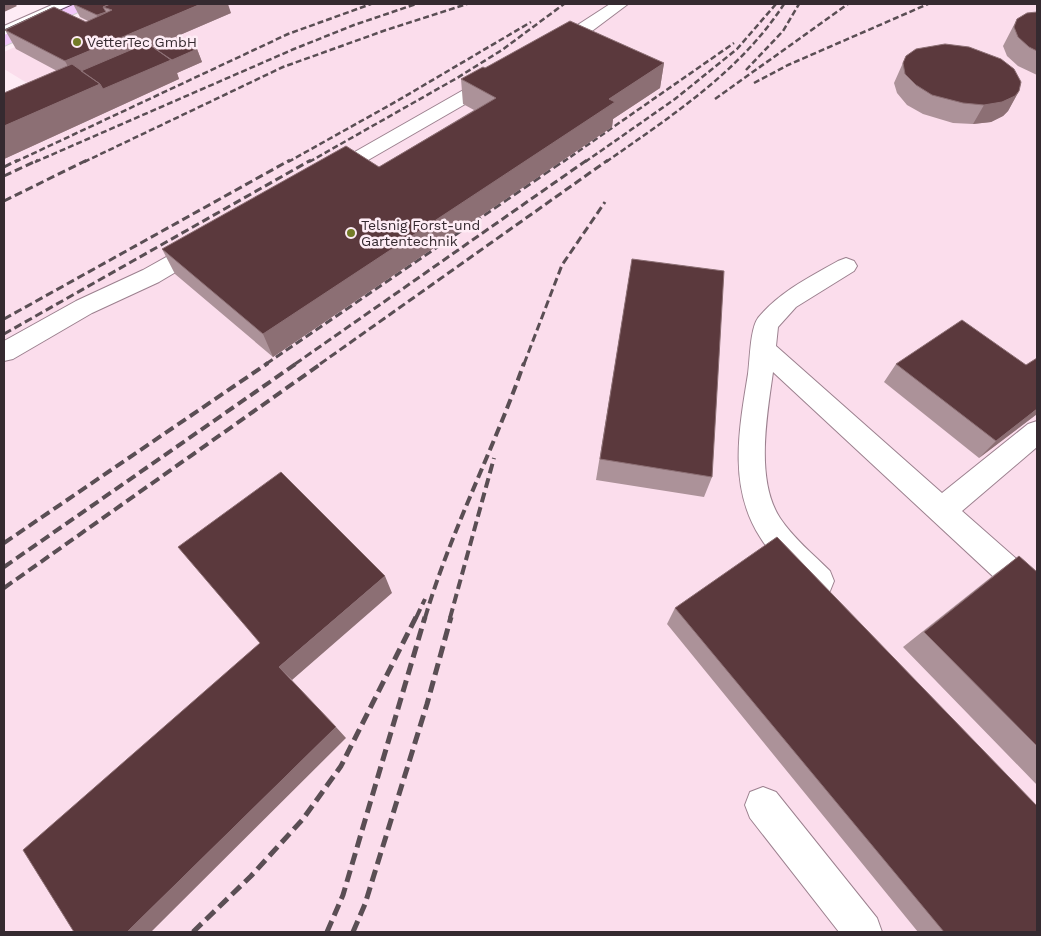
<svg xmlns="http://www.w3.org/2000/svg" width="1041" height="936" font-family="'Work Sans',sans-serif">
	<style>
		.built { fill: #fbddec }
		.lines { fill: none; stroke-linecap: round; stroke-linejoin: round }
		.minor-casing { stroke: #9c818f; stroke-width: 2 }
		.major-casing { stroke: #d3d0d1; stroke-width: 2 }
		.minor { fill: #fff; fill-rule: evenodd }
		.major { fill: #f2c7fa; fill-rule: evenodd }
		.tram { stroke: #5a4e54; stroke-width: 1 }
		.rail-far3 { stroke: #5a4e54; stroke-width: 2.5; stroke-dasharray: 6 3; stroke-linecap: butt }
		.rail-far2 { stroke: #5a4e54; stroke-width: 3; stroke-dasharray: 8 4; stroke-linecap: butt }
		.rail-far1 { stroke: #5a4e54; stroke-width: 4; stroke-dasharray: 10 5; stroke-linecap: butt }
		.rail { stroke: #5a4e54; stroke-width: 5; stroke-dasharray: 12 6; stroke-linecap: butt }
		.wall { fill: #ac9299 }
		.shaded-wall { fill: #8c6f74 }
		.building { fill: #5b393d; stroke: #8c6f74 }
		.poi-dot { fill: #737c27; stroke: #feecf5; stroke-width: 2 }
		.labels { text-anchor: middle; stroke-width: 5; stroke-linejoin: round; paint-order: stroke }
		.far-poi-label { font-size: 14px; fill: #352a30; stroke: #feecf5; text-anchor: start }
	</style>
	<rect width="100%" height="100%" fill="#feecf5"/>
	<!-- built -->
	<path class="built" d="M 167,4 L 1037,4 L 1037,932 L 4,932 L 4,99 L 32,86 L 4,69 L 4,52 L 80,17 L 103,28 Z"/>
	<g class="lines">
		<!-- minor casing -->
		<g class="minor-casing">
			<path id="minor" d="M 54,4 L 75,4 L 73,7 L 4,37 L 4,26 Z
				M 610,4 L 628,4 L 588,34 L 559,50 L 547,50 L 545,46 L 547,42 L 576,26 Z
				M 494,75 L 500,76 L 503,80 L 500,84 L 337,178 L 330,180 L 323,178 L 320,174 L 323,170 L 488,76 Z
				M 203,239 L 211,241 L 214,246 L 211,251 L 159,282 L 92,313 L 13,359 L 4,361 L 4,341 L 76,301 L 143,270 L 195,241 Z
				M 846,258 L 854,261 L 857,266 L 854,271 L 796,307 L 778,327 L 776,346 L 942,493 L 1028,424 L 1037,421 L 1037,447 L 962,511 L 1037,577 L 1037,611 L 1026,607 L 773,372 C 767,415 755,480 780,518 C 793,538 813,554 830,571 L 834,581 L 830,591 L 819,595 L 808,591 C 792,574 772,557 760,537 C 728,487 739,429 748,374 C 750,360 750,329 758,318 C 779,292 810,277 838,261 Z
				M 763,787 L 776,792 L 877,918 L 882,932 L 839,932 L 750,818 L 745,805 L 750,792 Z"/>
		</g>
		<!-- major casing -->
		<g class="major-casing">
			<path id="major" d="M 71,4 L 91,4 L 89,7 L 4,46 L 4,35 Z"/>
		</g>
		<!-- minor -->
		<use href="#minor" class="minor"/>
		<!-- major -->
		<use href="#major" class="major"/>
		<!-- tram -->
		<path class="tram" d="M 47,16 L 74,4
			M 4,30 L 52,8"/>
		<!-- rail-far3 -->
		<path class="rail-far3" d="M 746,70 L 783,31 L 799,4
			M 754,83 L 788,65 L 928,4
			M 715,99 L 848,4
			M 15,162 L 288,34 L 371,4
			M 35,162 L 294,49 L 354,25 L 416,4
			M 84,162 L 283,67 L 386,30 L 467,4
			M 288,162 L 397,101 L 531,22
			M 309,162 L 457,78 L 502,50 L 564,4
			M 563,162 L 734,43
			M 585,162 L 675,99 L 737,49 L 776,4
			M 606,162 C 671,116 740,72 784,4"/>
		<!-- rail-far2 -->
		<path class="rail-far2" d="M 4,167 L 18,160
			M 4,176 L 38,160
			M 4,201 L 87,160
			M 4,319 L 290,160
			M 4,334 L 311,160
			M 266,364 L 565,160
			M 295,364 L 587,160
			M 320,364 L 608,160
			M 524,364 L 562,265 L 605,202"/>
		<!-- rail-far1 -->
		<path class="rail-far1" d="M 4,543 L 268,363
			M 4,567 L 297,363
			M 4,588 L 322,363
			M 416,618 L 425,599
			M 425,618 C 451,530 494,449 524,363
			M 450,618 L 494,458"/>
		<!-- rail -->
		<path class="rail" d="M 193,932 L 251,876 L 303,819 L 341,766 L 416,617
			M 327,932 L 343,895 L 425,617
			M 353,932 L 365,904 L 427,704 L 451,617"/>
	</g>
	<!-- wall -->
	<path class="wall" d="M 73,4 L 231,13 L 152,47 L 154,48 L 197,49 L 202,62 L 177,73 L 179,79 L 4,159 L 4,93 L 57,71 L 16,49 L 5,30 L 86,22 L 88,21 L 80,17 Z
		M 1037,12 L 1037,75 L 1018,66 L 1007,56 L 1003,46 L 1017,19 Z
		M 906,56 L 1019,91 L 1008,111 L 1003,116 L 991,122 L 973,124 L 953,123 L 923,114 L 907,105 L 897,93 L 894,83 Z
		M 664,63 L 660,88 L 613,119 L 612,127 L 273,357 L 175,274 L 162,249 L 379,167 L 474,110 L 463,104 L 461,79 Z
		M 632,259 L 712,477 L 704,497 L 596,480 Z
		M 896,364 L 1037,414 L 979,458 L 884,382 Z
		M 1019,556 L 1037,572 L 1037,785 L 903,647 L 995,574 Z
		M 675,608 L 1037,932 L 918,932 L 667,624 Z"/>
	<!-- shaded-wall -->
	<path class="shaded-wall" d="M 4,4 L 15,4 L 17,6 L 4,12 Z
		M 201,4 L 228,4 L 231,13 L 75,80 L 65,61 Z
		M 106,12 L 111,25 L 103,28 L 97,15 Z
		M 197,49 L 202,62 L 177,73 L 179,79 L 4,159 L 4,126 L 100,84 Z
		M 664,63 L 660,88 L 613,119 L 612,127 L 273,357 L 263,334 L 609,99 Z
		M 1019,91 L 1008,111 L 1003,116 L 991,122 L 973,124 L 984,105 Z
		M 1037,409 L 1037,414 L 979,458 L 996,441 Z
		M 385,576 L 392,593 L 292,680 L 279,667 Z
		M 336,727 L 346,738 L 151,932 L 127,932 Z"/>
	<!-- building -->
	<path class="building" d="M 73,4 L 110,4 L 103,7 L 106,12 L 97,15 Z
		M 110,4 L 201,4 L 65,61 L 5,30 L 54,7 L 86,22 L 112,10 L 103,7 Z
		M 1037,12 L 1037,51 L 1029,47 L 1018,37 L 1014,27 L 1017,19 L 1027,13 Z
		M 570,21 L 664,63 L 609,99 L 615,102 L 263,334 L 162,249 L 346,146 L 379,167 L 496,98 L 461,79 L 483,67 L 485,68 Z
		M 179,37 L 197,49 L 172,60 L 154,48 Z
		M 147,43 L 171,60 L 103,89 L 100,84 L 81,71 Z
		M 945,44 L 969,47 L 1001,59 L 1014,69 L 1021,82 L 1019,91 L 1015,96 L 1002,102 L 984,105 L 963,103 L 932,95 L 916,85 L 905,74 L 903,63 L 906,56 L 916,49 Z
		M 72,64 L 100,84 L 4,126 L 4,93 Z
		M 632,259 L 724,271 L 712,477 L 600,459 Z
		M 962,320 L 1026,365 L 1037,358 L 1037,409 L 996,441 L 896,364 Z
		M 281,472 L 385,576 L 279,667 L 336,727 L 127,932 L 74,932 L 23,850 L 260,643 L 178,547 Z
		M 777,537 L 1037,806 L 1037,932 L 944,932 L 675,608 Z
		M 1019,556 L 1037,572 L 1037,746 L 924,632 Z"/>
	<!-- markers -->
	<g class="poi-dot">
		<circle cx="77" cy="42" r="5"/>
		<circle cx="351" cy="233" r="5"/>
	</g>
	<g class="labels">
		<!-- far-poi labels -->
		<g class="far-poi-label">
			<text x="87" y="47">VetterTec GmbH</text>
			<text x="361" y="230">Telsnig Forst-und<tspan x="361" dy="16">Gartentechnik</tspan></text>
		</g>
	</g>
	<!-- border -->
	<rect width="1041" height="936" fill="none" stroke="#352a30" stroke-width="10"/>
</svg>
